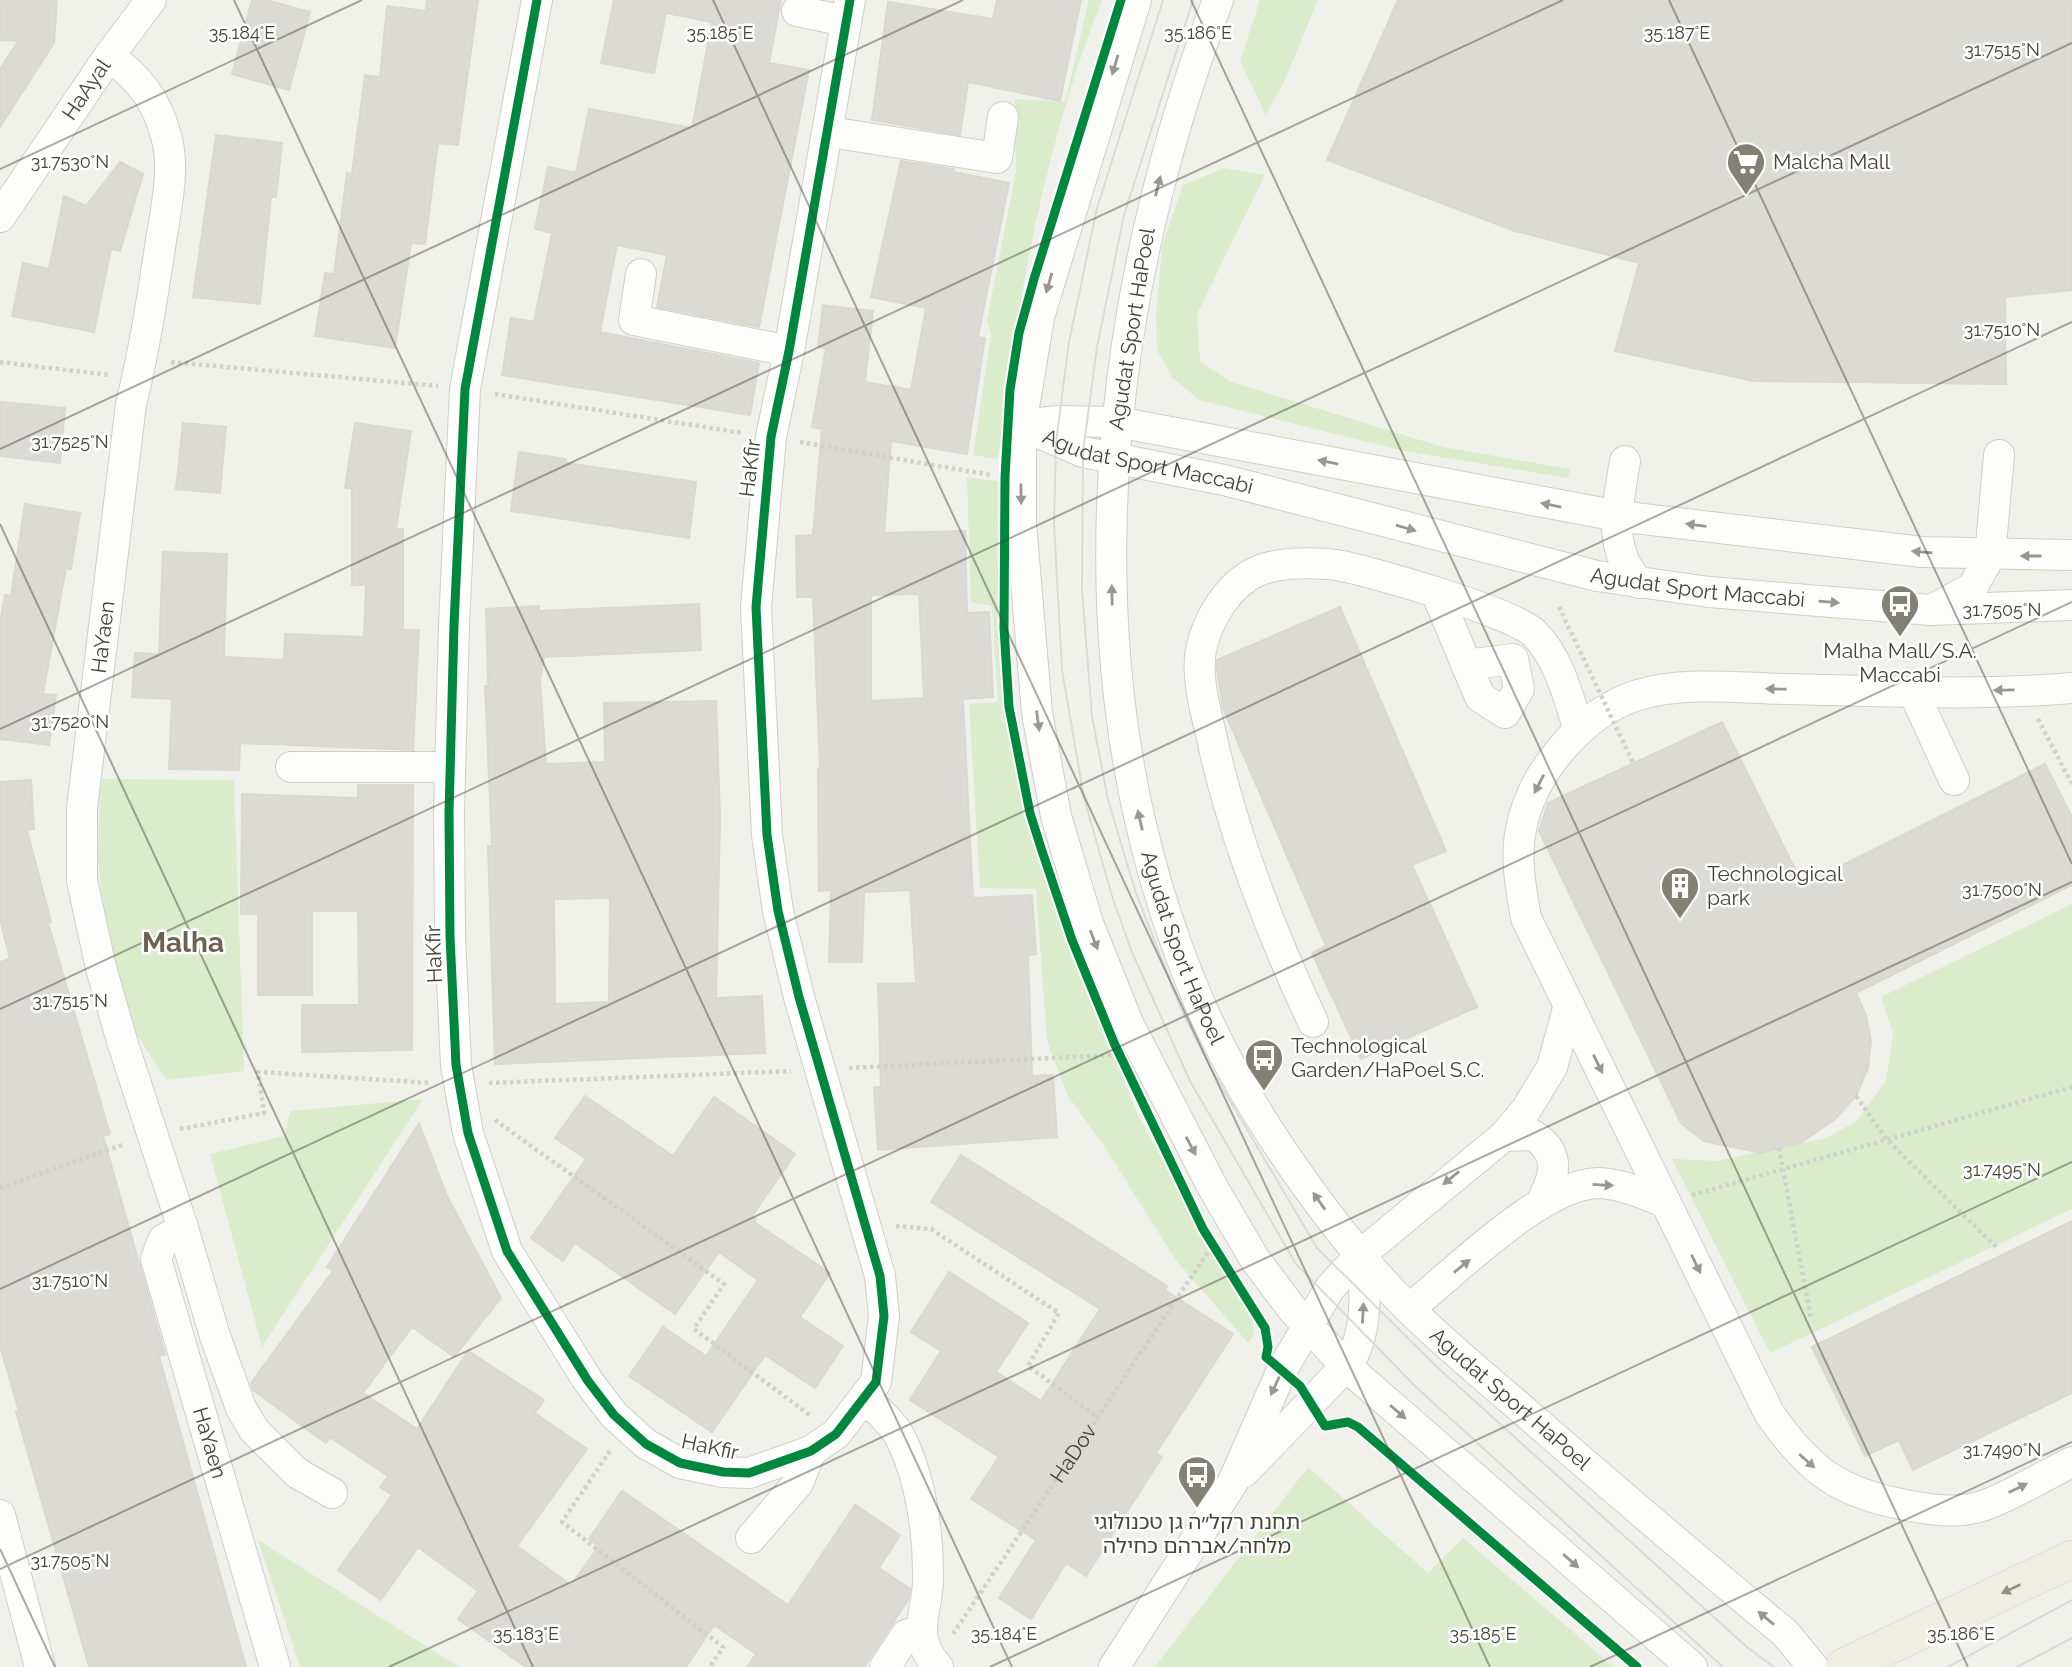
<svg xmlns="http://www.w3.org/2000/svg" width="2072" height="1667" font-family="Raleway,'Noto Sans Hebrew',sans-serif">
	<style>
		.green { fill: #daeccc }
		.building { fill: #dbdad4; stroke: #d9d8d1; stroke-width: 2; fill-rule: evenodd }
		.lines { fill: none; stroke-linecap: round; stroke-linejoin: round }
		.minor-casing { stroke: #cfcec9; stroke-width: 32 }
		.major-casing { stroke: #d3cfb9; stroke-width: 38 }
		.path { stroke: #d1d1ca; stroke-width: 4.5; stroke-dasharray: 3.5 3.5; stroke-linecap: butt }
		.minor { stroke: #fdfdfc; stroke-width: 30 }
		.major { stroke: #f1efe4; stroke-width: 37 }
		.tram { stroke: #d9d9d8; stroke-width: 2 }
		.path-bridge { stroke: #d1d1ca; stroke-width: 4.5; stroke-dasharray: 3.5 3.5; stroke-linecap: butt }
		.cycleway-casing { stroke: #fff; stroke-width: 13 }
		.cycleway { stroke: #00873e; stroke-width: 9 }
		.oneway { fill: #999790 }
		.oneway2 { fill: #949085 }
		.ticks { fill: none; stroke: #484337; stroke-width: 2; stroke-opacity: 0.45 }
		.labels { text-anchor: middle; stroke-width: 5; stroke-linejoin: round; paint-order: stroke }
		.street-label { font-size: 21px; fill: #484337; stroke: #fff }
		.poi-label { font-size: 21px; fill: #484337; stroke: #fff; text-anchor: start }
		.district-label { font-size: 28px; font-weight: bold; fill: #6a634e; stroke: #fff }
		.ticks-label { font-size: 18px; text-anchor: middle; fill: #484337; stroke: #fff; stroke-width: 5; stroke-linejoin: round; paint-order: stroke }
	</style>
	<rect width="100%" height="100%" fill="#f1f1ec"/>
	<!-- green -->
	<path class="green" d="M 1089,0 L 1102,0 C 1044,146 1016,304 998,459 L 973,455 L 991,335 L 987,320 L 1016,172 L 1015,99 L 1065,102 Z
		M 1260,0 L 1318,0 L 1284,82 L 1266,115 L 1240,61 Z
		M 1224,168 L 1265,175 L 1197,314 L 1200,361 L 1231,382 L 1443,447 L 1570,469 L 1568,478 L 1404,451 L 1199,400 L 1172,377 L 1157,350 L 1156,315 L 1162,246 L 1183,185 Z
		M 967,477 L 1002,482 L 999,543 L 1014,702 L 1032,825 L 1046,880 L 1137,1113 L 1234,1291 L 1252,1316 L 1254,1335 L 1248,1343 L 1175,1259 L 1106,1149 L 1068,1096 L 1047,1041 L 1036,889 L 980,888 L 969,704 L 998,702 L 992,606 L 971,602 Z
		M 100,779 L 234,780 L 244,1071 L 166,1080 L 136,1033 L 107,942 L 98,862 Z
		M 2072,904 L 2072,1209 L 1770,1353 L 1672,1159 L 1717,1161 L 1826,1138 L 1857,1121 L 1886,1080 L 1893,1033 L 1881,997 Z
		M 423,1099 L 262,1347 L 210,1154 L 284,1136 L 290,1111 Z
		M 1308,1467 L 1428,1573 L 1463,1538 L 1614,1667 L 1155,1667 Z
		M 258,1540 L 459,1667 L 300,1667 Z"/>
	<!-- building -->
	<path class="building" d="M 0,0 L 57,0 L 54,43 L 0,127 L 0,69 L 18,41 L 0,40 Z
		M 252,0 L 266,0 L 310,12 L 289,90 L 232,74 Z
		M 427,0 L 478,0 L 458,145 L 438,143 L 425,244 L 411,243 L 395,348 L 315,336 L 325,273 L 334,274 L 347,173 L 352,174 L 365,75 L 380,77 L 387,6 L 426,11 Z
		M 614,0 L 781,0 L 769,63 L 809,70 L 759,327 L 657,307 L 667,255 L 617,245 L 600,332 L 759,363 L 750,415 L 502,375 L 511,318 L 534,322 L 552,233 L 535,229 L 548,167 L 576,173 L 589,109 L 692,128 L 712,22 L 666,13 L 654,73 L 601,63 Z
		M 997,0 L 1081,0 L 1060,101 L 968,82 L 960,135 L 872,120 L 888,2 L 993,19 Z
		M 1398,0 L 2072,0 L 2072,290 L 2005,297 L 2006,384 L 1753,381 L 1615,351 L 1639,263 L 1515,231 L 1327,160 Z
		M 216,135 L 282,143 L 276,197 L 271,197 L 260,304 L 193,297 Z
		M 901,161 L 954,169 L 954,172 L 1009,183 L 978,337 L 985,338 L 967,454 L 891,441 L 884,533 L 965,531 L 967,613 L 989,612 L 993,697 L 963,699 L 973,898 L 1032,895 L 1036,954 L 1028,955 L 1032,1076 L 1053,1075 L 1057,1137 L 878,1150 L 874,1087 L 881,1087 L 878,984 L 916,983 L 910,890 L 864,892 L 862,962 L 829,962 L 831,890 L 819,891 L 818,769 L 820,769 L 813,597 L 797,597 L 796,536 L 813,535 L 822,429 L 812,427 L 826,348 L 818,347 L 823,305 L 873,311 L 865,382 L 911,390 L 926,308 L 871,297 ZM 919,594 L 924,698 L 871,701 L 871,595 Z
		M 120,162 L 143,174 L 120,251 L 111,249 L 94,332 L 12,316 L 23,263 L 49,269 L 64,196 L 86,206 Z
		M 0,402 L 65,408 L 60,463 L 0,456 Z
		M 183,423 L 226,427 L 220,493 L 176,489 Z
		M 355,423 L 411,431 L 396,529 L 403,529 L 403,630 L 419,630 L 413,750 L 240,743 L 239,770 L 169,769 L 172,699 L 132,697 L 135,653 L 159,654 L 163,552 L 227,554 L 224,657 L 284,660 L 285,634 L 364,637 L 366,585 L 352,585 L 352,489 L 345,488 Z
		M 519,452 L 566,459 L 566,463 L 696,482 L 689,538 L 511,511 Z
		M 25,504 L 80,513 L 71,569 L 66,568 L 43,694 L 56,695 L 49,745 L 0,739 L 0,624 L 5,595 L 11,596 Z
		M 699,604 L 701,650 L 544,657 L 540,680 L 546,764 L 605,762 L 604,703 L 716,701 L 720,818 L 716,998 L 762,996 L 765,1053 L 495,1064 L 488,846 L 492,846 L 485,686 L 488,686 L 486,609 L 539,606 L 539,611 ZM 610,898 L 609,1002 L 555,1004 L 554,899 Z
		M 1340,607 L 1446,851 L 1412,865 L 1477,1007 L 1361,1059 L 1312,953 L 1326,946 L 1223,708 L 1217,670 L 1217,660 Z
		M 1722,722 L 1803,885 L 2045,764 L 2072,817 L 2072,885 L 1856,993 L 1866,1015 L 1871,1041 L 1868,1068 L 1856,1096 L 1835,1119 L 1802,1142 L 1761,1153 L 1704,1141 L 1681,1123 L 1539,831 L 1548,803 Z
		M 31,780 L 34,829 L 27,830 L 51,922 L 48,923 L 110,1134 L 103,1136 L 165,1354 L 159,1356 L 246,1667 L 89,1667 L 16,1412 L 19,1411 L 0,1346 L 0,962 L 10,959 L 0,919 L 0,782 Z
		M 358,785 L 413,785 L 412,1050 L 302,1052 L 302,1005 L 359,1005 L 358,911 L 312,911 L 312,995 L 258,995 L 258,914 L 241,914 L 242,794 L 358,798 Z
		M 585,1096 L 673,1156 L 714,1097 L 795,1154 L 752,1216 L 756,1219 L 754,1222 L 830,1273 L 800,1317 L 843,1346 L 815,1388 L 765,1355 L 712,1432 L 629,1376 L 663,1327 L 706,1356 L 758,1280 L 719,1252 L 675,1314 L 575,1243 L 563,1261 L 531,1238 L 586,1159 L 555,1138 Z
		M 419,1123 L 447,1196 L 501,1298 L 454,1357 L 412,1327 L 363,1393 L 417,1429 L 468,1351 L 544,1400 L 535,1413 L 587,1449 L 517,1546 L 571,1585 L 599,1546 L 589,1539 L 622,1491 L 788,1605 L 855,1505 L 900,1535 L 879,1568 L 910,1589 L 908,1600 L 864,1667 L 747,1667 L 756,1654 L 714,1625 L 686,1667 L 526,1667 L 458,1619 L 478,1591 L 418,1547 L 381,1600 L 338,1570 L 392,1495 L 380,1487 L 388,1476 L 330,1437 L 326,1443 L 253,1390 L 251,1383 L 333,1271 L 327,1267 Z
		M 961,1155 L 1167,1286 L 1165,1290 L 1233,1334 L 1156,1453 L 1162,1457 L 1086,1576 L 1066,1563 L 1031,1619 L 999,1598 L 1036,1540 L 971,1499 L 999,1457 L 910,1400 L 941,1351 L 911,1332 L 949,1272 L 1028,1323 L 996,1372 L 1041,1401 L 1100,1309 L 931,1202 Z
		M 2072,1221 L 2072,1393 L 1913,1470 L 1899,1440 L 1865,1456 L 1812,1347 Z"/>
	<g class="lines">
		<!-- minor casing -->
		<g class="minor-casing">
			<g id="minor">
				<path d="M 537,0 L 465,389 L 454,625 L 449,813 L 450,936 L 456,1065 L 468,1133 L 507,1251 L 588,1381 L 614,1415 L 646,1444 L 680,1463 L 723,1472 L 749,1473 L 811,1451 L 836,1434 L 876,1382 L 884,1316 L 880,1276 L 799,997 L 778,911 L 767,835 L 756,607 L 771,437 L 789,351 L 850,0"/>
				<path d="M 1136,0 L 1039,317 L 1021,425 L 1021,523 L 1037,713 L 1056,816 L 1088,923 L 1128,1023 L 1212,1186 L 1254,1258 L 1293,1310 L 1347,1367 L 1692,1667"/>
				<path id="s2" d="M 1218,0 C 1098,318 1062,685 1200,1004 C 1239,1093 1297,1178 1358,1253 C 1408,1315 1471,1365 1531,1417 C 1615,1490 1699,1562 1785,1633 L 1813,1667"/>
				<path d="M 797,11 L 846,21"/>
				<path id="s3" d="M 109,56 C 138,77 157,100 166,136 C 176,168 165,214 160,247 C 152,300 144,352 131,404 L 82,808 L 82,881 L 101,968 L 122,1041 L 183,1228 L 163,1240 L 156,1259 L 275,1667"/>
				<path d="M 829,132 L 997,158 L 1003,117"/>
				<path id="s4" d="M 0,217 L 109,56 L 151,0"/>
				<path d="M 641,274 L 634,320 L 789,351"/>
				<path id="s5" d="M 1021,425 L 1083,452 L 1224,480 L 1597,576 L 1709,592 L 1931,610 L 2072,605"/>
				<path d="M 1021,425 L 1058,421 L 1117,422 L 1618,516 L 1922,552 L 2072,555"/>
				<path d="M 1625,461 C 1618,506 1606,547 1639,583"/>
				<path d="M 1436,592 L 1480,697 L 1505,713 L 1519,689 L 1513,659 L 1466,665"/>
				<path d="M 1937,607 L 1972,588 L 1990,556 L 1999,455"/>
				<path d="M 2072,688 C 1978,696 1881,691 1786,689 C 1738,688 1685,681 1638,695 C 1583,712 1532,772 1521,829 C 1515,858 1521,889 1526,918 L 1769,1413 C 1809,1471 1840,1494 1911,1506 C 1932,1510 1954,1513 1975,1508 C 1999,1503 2047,1474 2072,1462"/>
				<path d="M 1913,691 L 1954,780"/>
				<path d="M 291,767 L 450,767"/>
				<path d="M 1313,1022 C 1270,930 1232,833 1211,734 C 1205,709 1196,676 1201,650 C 1207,620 1229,583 1258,571 C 1278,562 1315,562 1337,565 C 1371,571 1515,613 1535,634 C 1560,660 1568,697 1579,730"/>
				<path d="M 1504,1136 L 1533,1135 C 1562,1154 1555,1176 1541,1203"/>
				<path d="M 183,1228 L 215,1336 L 241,1408 L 254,1430 L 297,1473 L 332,1493"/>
				<path d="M 1409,1309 C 1454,1273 1543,1183 1599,1183 C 1622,1184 1645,1194 1666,1203"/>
				<path d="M 866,1399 C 878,1411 894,1424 901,1439 C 921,1479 929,1536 928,1581 C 927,1614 910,1636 938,1667"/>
				<path d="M 1244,1472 L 1350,1362 C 1367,1330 1367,1291 1360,1255"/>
				<path d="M 0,1515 L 40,1667"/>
				<path d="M 751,1538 L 798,1483 L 811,1451"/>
				<path d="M 885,1667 L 906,1635 L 921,1630"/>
				<path d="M 1114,1667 L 1233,1482 L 1282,1370 L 1330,1288 L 1360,1255 L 1504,1136 L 1526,1110 L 1552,1067 L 1569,1005"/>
			</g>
		</g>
		<!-- major casing -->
		<g class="major-casing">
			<path id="major" d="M 1844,1667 L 2072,1559"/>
		</g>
		<!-- path -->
		<g class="path">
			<path d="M 0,362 L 109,375"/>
			<path d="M 171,362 L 438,386"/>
			<path d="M 495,394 L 743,433"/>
			<path d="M 800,442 L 991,475"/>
			<path d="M 2038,719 L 2072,784"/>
			<path d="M 849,1068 L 1113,1055"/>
			<path d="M 489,1083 L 791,1071"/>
			<path d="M 1856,1096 L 1887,1140 L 1996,1247"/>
			<path d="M 495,1120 L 724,1284 L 694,1329 L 811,1416"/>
			<path d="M 180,1129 L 264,1113 L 258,1072 L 431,1083"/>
			<path d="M 1779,1148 L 1811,1319"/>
			<path d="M 0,1188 L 125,1144"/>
			<path d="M 1692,1195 L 2072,1087"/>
			<path d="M 896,1226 L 931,1229 L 1059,1313 L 1028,1366 L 1099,1418"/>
			<path d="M 610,1451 L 562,1522 L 723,1647 L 710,1667"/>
			<path id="s1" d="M 953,1634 L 1212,1246"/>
		</g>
		<!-- minor -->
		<use href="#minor" class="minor"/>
		<!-- major -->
		<use href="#major" class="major"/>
		<!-- tram -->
		<path class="tram" d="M 1163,0 L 1097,208 L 1069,342 L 1056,442 L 1054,524 L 1062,670 L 1084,798 L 1112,896 L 1131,950 L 1190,1081 L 1296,1264 L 1415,1386 L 1723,1667
			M 1193,0 L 1124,215 L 1097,347 L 1083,452 L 1082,590 L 1092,716 L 1108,800 L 1135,890 L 1180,1007 L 1210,1067 L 1317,1248 L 1436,1366 L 1748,1648 L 1774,1667
			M 1948,1667 L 2072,1600
			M 2017,1667 L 2072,1638"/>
		<!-- path-bridge -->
		<path class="path-bridge" d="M 1559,607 L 1633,763"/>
		<!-- cycleway casing -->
		<g class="cycleway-casing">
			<path id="cycleway" d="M 537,0 L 465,389 L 454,625 L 449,813 L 450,936 L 456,1065 L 468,1133 L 507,1251 L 588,1381 L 614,1415 L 646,1444 L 680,1463 L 723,1472 L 749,1473 L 811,1451 L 836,1434 L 876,1382 L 884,1316 L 880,1276 L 799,997 L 778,911 L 767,835 L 756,607 L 771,437 L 789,351 L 850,0
				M 1121,0 L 1034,279 L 1019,333 L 1010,390 L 1005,477 L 1004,628 L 1009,707 L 1030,813 L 1041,848 L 1072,940 L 1115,1045 L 1203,1229 L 1265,1328 L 1268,1347 L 1266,1357 L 1300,1386 L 1325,1426 L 1348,1422 L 1358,1427 L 1637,1667"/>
		</g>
		<!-- cycleway -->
		<use href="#cycleway" class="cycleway"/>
	</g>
	<!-- one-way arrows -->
	<defs><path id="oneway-solid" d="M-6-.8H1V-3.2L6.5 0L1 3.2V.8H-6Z" transform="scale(1.75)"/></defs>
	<g class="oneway">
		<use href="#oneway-solid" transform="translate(1115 65) rotate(107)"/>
		<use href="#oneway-solid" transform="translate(1158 186) rotate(-76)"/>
		<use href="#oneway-solid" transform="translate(1049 283) rotate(106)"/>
		<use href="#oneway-solid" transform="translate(1328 462) rotate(-169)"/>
		<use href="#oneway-solid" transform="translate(1021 494) rotate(89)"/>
		<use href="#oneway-solid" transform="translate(1551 505) rotate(-169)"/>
		<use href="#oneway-solid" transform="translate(1696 525) rotate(-173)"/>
		<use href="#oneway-solid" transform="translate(1406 528) rotate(16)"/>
		<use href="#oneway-solid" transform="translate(1922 552) rotate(-175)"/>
		<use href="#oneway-solid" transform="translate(2031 556) rotate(180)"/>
		<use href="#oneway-solid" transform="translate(1112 595) rotate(-91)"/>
		<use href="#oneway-solid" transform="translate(1829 602) rotate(5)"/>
		<use href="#oneway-solid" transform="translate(1776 689) rotate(-179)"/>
		<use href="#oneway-solid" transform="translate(2004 690) rotate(179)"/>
		<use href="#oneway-solid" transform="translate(1038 721) rotate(82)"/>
		<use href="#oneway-solid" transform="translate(1539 784) rotate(117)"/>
		<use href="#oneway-solid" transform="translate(1140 820) rotate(-103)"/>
		<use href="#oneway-solid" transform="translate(1094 940) rotate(69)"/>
		<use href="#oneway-solid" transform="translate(1598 1064) rotate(64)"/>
		<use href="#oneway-solid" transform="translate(1191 1146) rotate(62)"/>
		<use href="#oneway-solid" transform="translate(1451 1178) rotate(141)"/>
		<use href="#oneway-solid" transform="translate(1603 1185) rotate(3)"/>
		<use href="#oneway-solid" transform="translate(1319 1201) rotate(-125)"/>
		<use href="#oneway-solid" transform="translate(1696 1264) rotate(64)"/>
		<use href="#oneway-solid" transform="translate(1462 1266) rotate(-39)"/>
		<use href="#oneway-solid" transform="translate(1363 1313) rotate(-87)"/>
		<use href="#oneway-solid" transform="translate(1275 1386) rotate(115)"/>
		<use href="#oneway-solid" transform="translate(1398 1412) rotate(41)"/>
		<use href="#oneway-solid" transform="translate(1807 1461) rotate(42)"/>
		<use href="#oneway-solid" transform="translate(2018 1488) rotate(-26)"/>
		<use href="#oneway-solid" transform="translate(1571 1561) rotate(41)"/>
		<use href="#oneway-solid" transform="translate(1766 1618) rotate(-140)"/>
	</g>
	<use class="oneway2" href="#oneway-solid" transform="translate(2011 1589) rotate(155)"/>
	<!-- ticks -->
	<path class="ticks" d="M 234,0 L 1012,1667M 713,0 L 1490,1667M 1191,0 L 1968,1667M 1669,0 L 2072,864M 0,169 L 362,0M 0,449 L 963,0M 0,524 L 533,1667M 0,729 L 1563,0M 0,1009 L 2072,43M 0,1289 L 2072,322M 0,1549 L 55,1667M 0,1569 L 2072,602M 389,1667 L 2072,882M 990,1667 L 2072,1162M 1590,1667 L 2072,1442"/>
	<!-- icons -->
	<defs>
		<g id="supermarket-pin" transform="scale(2.0125)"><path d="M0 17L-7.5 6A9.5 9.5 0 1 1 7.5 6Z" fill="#838076" stroke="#fff"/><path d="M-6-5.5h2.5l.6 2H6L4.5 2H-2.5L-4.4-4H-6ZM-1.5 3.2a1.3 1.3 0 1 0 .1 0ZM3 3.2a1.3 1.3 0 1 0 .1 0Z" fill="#fff"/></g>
		<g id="bus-pin" transform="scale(2.0125)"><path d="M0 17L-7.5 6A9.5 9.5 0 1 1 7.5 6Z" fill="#838076" stroke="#fff"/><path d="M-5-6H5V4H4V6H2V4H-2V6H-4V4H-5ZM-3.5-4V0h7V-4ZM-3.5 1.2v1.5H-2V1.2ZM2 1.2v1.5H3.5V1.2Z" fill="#fff"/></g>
		<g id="building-pin" transform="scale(2.0125)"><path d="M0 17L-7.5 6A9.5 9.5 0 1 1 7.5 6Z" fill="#838076" stroke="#fff"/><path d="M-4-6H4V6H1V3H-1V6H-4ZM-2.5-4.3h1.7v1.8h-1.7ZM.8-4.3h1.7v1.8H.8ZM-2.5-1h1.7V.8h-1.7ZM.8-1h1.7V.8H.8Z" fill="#fff"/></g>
	</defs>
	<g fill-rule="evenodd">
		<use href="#supermarket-pin" x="1746" y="162"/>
		<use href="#bus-pin" x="1900" y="604"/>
		<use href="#building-pin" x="1680" y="886"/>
		<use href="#bus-pin" x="1264" y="1058"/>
		<use href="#bus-pin" x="1197" y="1475"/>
	</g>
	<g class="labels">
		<!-- street labels -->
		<g class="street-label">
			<text dy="7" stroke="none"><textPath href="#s4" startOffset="154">HaAyal</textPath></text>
			<text transform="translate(1132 329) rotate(-81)" y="7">Agudat Sport HaPoel</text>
			<text dy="7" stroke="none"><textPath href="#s5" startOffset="133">Agudat Sport Maccabi</textPath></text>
			<text transform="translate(750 468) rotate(-83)" y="7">HaKfir</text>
			<text dy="7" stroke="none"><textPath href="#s5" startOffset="698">Agudat Sport Maccabi</textPath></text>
			<text transform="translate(103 637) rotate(-83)" y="7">HaYaen</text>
			<text dy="7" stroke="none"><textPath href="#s2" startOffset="970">Agudat Sport HaPoel</textPath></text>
			<text transform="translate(434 954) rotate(-92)" y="7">HaKfir</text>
			<text dy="7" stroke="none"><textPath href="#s2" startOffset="1536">Agudat Sport HaPoel</textPath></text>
			<text dy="7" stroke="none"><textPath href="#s3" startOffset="1449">HaYaen</textPath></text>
			<text transform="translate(710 1447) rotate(12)" y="7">HaKfir</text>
			<text dy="7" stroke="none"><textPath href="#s1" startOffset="217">HaDov</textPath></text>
		</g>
		<!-- poi labels -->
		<g class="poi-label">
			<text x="1773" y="169">Malcha Mall</text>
			<text x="1900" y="658" text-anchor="middle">Malha Mall/S.A.<tspan x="1900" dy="24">Maccabi</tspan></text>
			<text x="1707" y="881">Technological<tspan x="1707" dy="24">park</tspan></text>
			<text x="1291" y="1053">Technological<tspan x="1291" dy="24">Garden/HaPoel S.C.</tspan></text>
			<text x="1197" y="1529" text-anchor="middle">תחנת רקל״ה גן טכנולוגי<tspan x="1197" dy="24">מלחה/אברהם כחילה</tspan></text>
		</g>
		<!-- district labels -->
		<g class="district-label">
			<text x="183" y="952">Malha</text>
		</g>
	</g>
	<g class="ticks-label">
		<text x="242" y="39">35.184°E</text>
		<text x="720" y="39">35.185°E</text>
		<text x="1198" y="39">35.186°E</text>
		<text x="1677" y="39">35.187°E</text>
		<text x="2002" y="56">31.7515°N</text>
		<text x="70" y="168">31.7530°N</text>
		<text x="2002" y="336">31.7510°N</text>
		<text x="70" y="448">31.7525°N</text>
		<text x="2002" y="616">31.7505°N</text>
		<text x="70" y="728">31.7520°N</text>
		<text x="2002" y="896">31.7500°N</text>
		<text x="70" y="1007">31.7515°N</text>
		<text x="2002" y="1176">31.7495°N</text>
		<text x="70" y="1287">31.7510°N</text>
		<text x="2002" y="1456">31.7490°N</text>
		<text x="70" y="1567">31.7505°N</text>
		<text x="526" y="1640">35.183°E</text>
		<text x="1004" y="1640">35.184°E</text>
		<text x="1483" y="1640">35.185°E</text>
		<text x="1961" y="1640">35.186°E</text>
	</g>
</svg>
